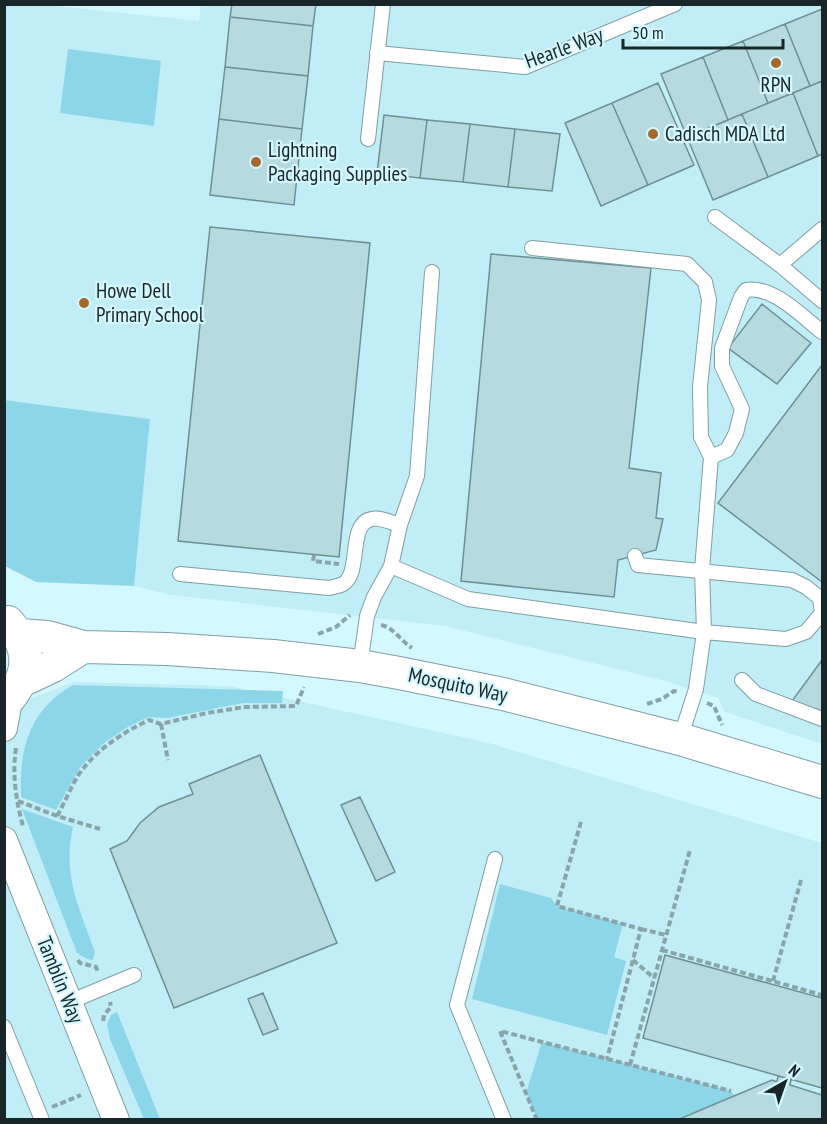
<svg xmlns="http://www.w3.org/2000/svg" width="827" height="1124" font-family="'PT Sans Narrow',sans-serif">
	<style>
		.built { fill: #c1edf7 }
		.green { fill: #8cd7e7 }
		.building { fill: #b7dae1; stroke: #6e8f95; stroke-width: 1.5 }
		.lines { fill: none; stroke-linecap: round; stroke-linejoin: round }
		.service-casing { stroke: #7d9ea5; stroke-width: 16 }
		.minor-casing { stroke: #7d9ea5; stroke-width: 28 }
		.tertiary-casing { stroke: #7d9ea5; stroke-width: 34 }
		.path { stroke: #8aa5aa; stroke-width: 4; stroke-dasharray: 6 3; stroke-linecap: butt }
		.service { stroke: #fff; stroke-width: 14 }
		.minor { stroke: #fff; stroke-width: 26 }
		.tertiary { stroke: #fff; stroke-width: 32 }
		.poi-dot { fill: #a5682c; stroke: #d4f8ff; stroke-width: 2 }
		.labels { text-anchor: middle; stroke-width: 4.5; stroke-linejoin: round; paint-order: stroke }
		.street-label { font-size: 21px; fill: #192629; stroke: #d4f8ff }
		.poi-label { font-size: 21px; fill: #192629; stroke: #d4f8ff; text-anchor: start }
	</style>
	<rect width="100%" height="100%" fill="#d4f8ff"/>
	<!-- built -->
	<path class="built" d="M 201,4 L 822,5 L 822,744 L 725,712 L 718,698 L 665,681 L 445,626 L 171,595 L 134,586 L 150,419 L 5,400 L 5,5 L 47,5 L 199,21 Z
		M 74,682 L 230,686 L 489,743 L 822,843 L 822,1119 L 5,1120 L 5,708 Z"/>
	<!-- green -->
	<path class="green" d="M 68,49 L 161,61 L 154,126 L 60,113 Z
		M 4,400 L 150,419 L 134,586 L 36,582 L 5,566 Z
		M 73,685 L 283,691 L 282,703 L 243,703 L 167,718 L 148,717 L 126,728 L 104,743 L 81,766 L 56,810 L 21,797 C 19,749 29,710 73,685 Z
		M 22,809 L 73,827 C 62,874 79,908 95,952 L 93,960 L 87,959 L 77,953 Z
		M 500,884 L 551,898 L 557,906 L 623,924 L 614,957 L 626,961 L 607,1035 L 472,999 Z
		M 117,1012 L 160,1119 L 144,1119 L 110,1039 L 107,1025 L 111,1015 Z
		M 542,1042 L 731,1091 L 734,1096 L 677,1119 L 537,1119 L 526,1093 Z"/>
	<!-- building -->
	<path class="building" d="M 232,4 L 316,4 L 313,26 L 230,17 Z
		M 822,9 L 822,81 L 810,86 L 785,24 Z
		M 230,17 L 313,26 L 308,76 L 225,67 Z
		M 785,24 L 810,86 L 768,103 L 743,41 Z
		M 743,41 L 768,103 L 728,120 L 703,57 Z
		M 703,57 L 728,120 L 687,137 L 661,74 Z
		M 225,67 L 308,76 L 302,129 L 219,119 Z
		M 822,81 L 822,154 L 818,156 L 793,93 Z
		M 658,83 L 694,165 L 648,185 L 612,103 Z
		M 793,93 L 818,156 L 768,177 L 742,114 Z
		M 612,103 L 648,185 L 601,206 L 565,123 Z
		M 742,114 L 768,177 L 713,200 L 687,137 Z
		M 384,115 L 427,120 L 420,178 L 377,173 Z
		M 219,119 L 302,129 L 294,205 L 210,195 Z
		M 427,120 L 470,124 L 463,182 L 420,178 Z
		M 470,124 L 515,129 L 508,187 L 463,182 Z
		M 515,129 L 560,134 L 552,191 L 508,187 Z
		M 210,227 L 370,243 L 339,557 L 178,541 Z
		M 491,254 L 651,268 L 629,468 L 661,473 L 656,518 L 663,519 L 656,550 L 618,560 L 614,597 L 461,581 Z
		M 762,304 L 811,343 L 777,384 L 728,348 Z
		M 822,365 L 822,582 L 718,503 Z
		M 822,660 L 822,711 L 792,701 Z
		M 260,755 L 337,943 L 174,1008 L 110,849 L 127,841 L 140,823 L 159,807 L 193,794 L 189,784 Z
		M 360,797 L 395,872 L 376,881 L 341,805 Z
		M 665,955 L 822,998 L 822,1088 L 643,1038 Z
		M 263,993 L 278,1029 L 263,1035 L 248,999 Z
		M 778,1076 L 791,1079 L 790,1085 L 822,1095 L 822,1120 L 677,1120 L 772,1080 L 777,1082 Z"/>
	<g class="lines">
		<!-- service casing -->
		<g class="service-casing">
			<path id="service" d="M 377,53 L 525,67 L 675,4
				M 368,139 L 383,4
				M 715,217 L 780,265 L 822,301
				M 532,248 L 687,264 L 705,282 L 709,300 L 700,387 L 701,437 L 711,457 L 702,570 L 704,632 L 696,689 L 680,739
				M 780,265 L 822,229
				M 711,457 L 727,450 L 736,433 L 742,409 L 722,366 L 722,348 L 741,297 L 746,290 C 772,285 802,316 822,332
				M 391,566 L 468,599 L 704,632 L 786,639 L 806,632 L 822,613 L 820,598 L 806,587 L 792,580 L 638,565 L 635,556
				M 180,574 L 329,588 C 333,587 339,586 343,584 C 362,573 347,523 372,519 C 380,517 392,523 400,525
				M 360,666 L 367,616 L 374,597 L 391,566 L 400,525 L 417,476 L 432,272
				M 742,680 L 756,694 L 822,719
				M 495,859 L 457,1005 L 504,1120
				M 69,1002 L 134,975
				M 4,1027 L 42,1120"/>
		</g>
		<!-- minor casing -->
		<g class="minor-casing">
			<path id="minor" d="M 4,728 L 9,700
				M 4,840 L 116,1120"/>
		</g>
		<!-- tertiary casing -->
		<g class="tertiary-casing">
			<path id="tertiary" d="M 20,635 L 47,637 L 83,647 L 167,649 L 273,656 L 360,666 L 399,673 L 503,694 L 680,739 L 822,782
				M 21,681 L 53,666 L 83,647
				M 4,701 C 11,699 13,693 17,687 C 33,664 25,641 8,622"/>
		</g>
		<!-- path -->
		<path class="path" d="M 314,555 L 313,561 L 339,564
			M 381,625 C 393,627 401,641 412,648
			M 318,634 L 336,627 L 350,615
			M 707,703 L 714,706 L 722,725
			M 647,704 L 662,699 L 674,691 L 678,692
			M 161,724 L 168,760
			M 16,748 C 12,774 16,801 23,826
			M 18,801 L 57,816 L 100,829
			M 57,816 C 65,802 71,787 79,774 C 97,749 122,733 149,720 L 161,724 L 207,713 L 245,707 L 296,706 L 304,687
			M 581,822 L 557,906 L 641,929 L 607,1059
			M 641,929 L 666,935
			M 662,950 L 822,995
			M 78,960 L 80,963 L 96,967 L 98,972
			M 633,960 L 654,978
			M 773,981 L 801,880
			M 103,1021 L 104,1015 L 111,1007 L 110,1002
			M 630,1065 L 690,850
			M 52,1107 L 81,1095
			M 537,1120 L 500,1031 L 731,1091"/>
		<!-- service -->
		<use href="#service" class="service"/>
		<!-- minor -->
		<use href="#minor" class="minor"/>
		<!-- tertiary -->
		<use href="#tertiary" class="tertiary"/>
	</g>
	<!-- markers -->
	<g class="poi-dot">
		<circle cx="776" cy="63" r="6"/>
		<circle cx="653" cy="134" r="6"/>
		<circle cx="256" cy="162" r="6"/>
		<circle cx="84" cy="303" r="6"/>
	</g>
	<g class="labels">
		<!-- street labels -->
		<g class="street-label">
			<text transform="translate(564 48) rotate(-20)" y="7">Hearle Way</text>
			<text transform="translate(458 685) rotate(12)" y="7">Mosquito Way</text>
			<text transform="translate(60 980) rotate(68)" y="7">Tamblin Way</text>
		</g>
		<!-- poi labels -->
		<g class="poi-label">
			<text x="776" y="92" text-anchor="middle">RPN</text>
			<text x="665" y="141">Cadisch MDA Ltd</text>
			<text x="268" y="157">Lightning<tspan x="268" dy="24">Packaging Supplies</tspan></text>
			<text x="96" y="298">Howe Dell<tspan x="96" dy="24">Primary School</tspan></text>
		</g>
	</g>
	<!-- border -->
	<rect width="827" height="1124" fill="none" stroke="#192629" stroke-width="12"/>
	<!-- north arrow -->
	<g transform="translate(785 1082) rotate(40)" stroke="#d4f8ff" stroke-width="4.5" paint-order="stroke">
	<path d="M0-4.5L10 22L0 15L-10 22Z" fill="#192629"/>
	<text y="-9" font-size="16" font-weight="bold" text-anchor="middle" fill="#192629">N</text>
	</g>
	<!-- scale -->
	<path d="M623 39v9h160v-9" fill="none" stroke="#192629" stroke-width="3"/>
	<text x="632" y="39" font-size="18" fill="#192629" stroke="#d4f8ff" stroke-width="4.5" paint-order="stroke">50 m</text>
</svg>
